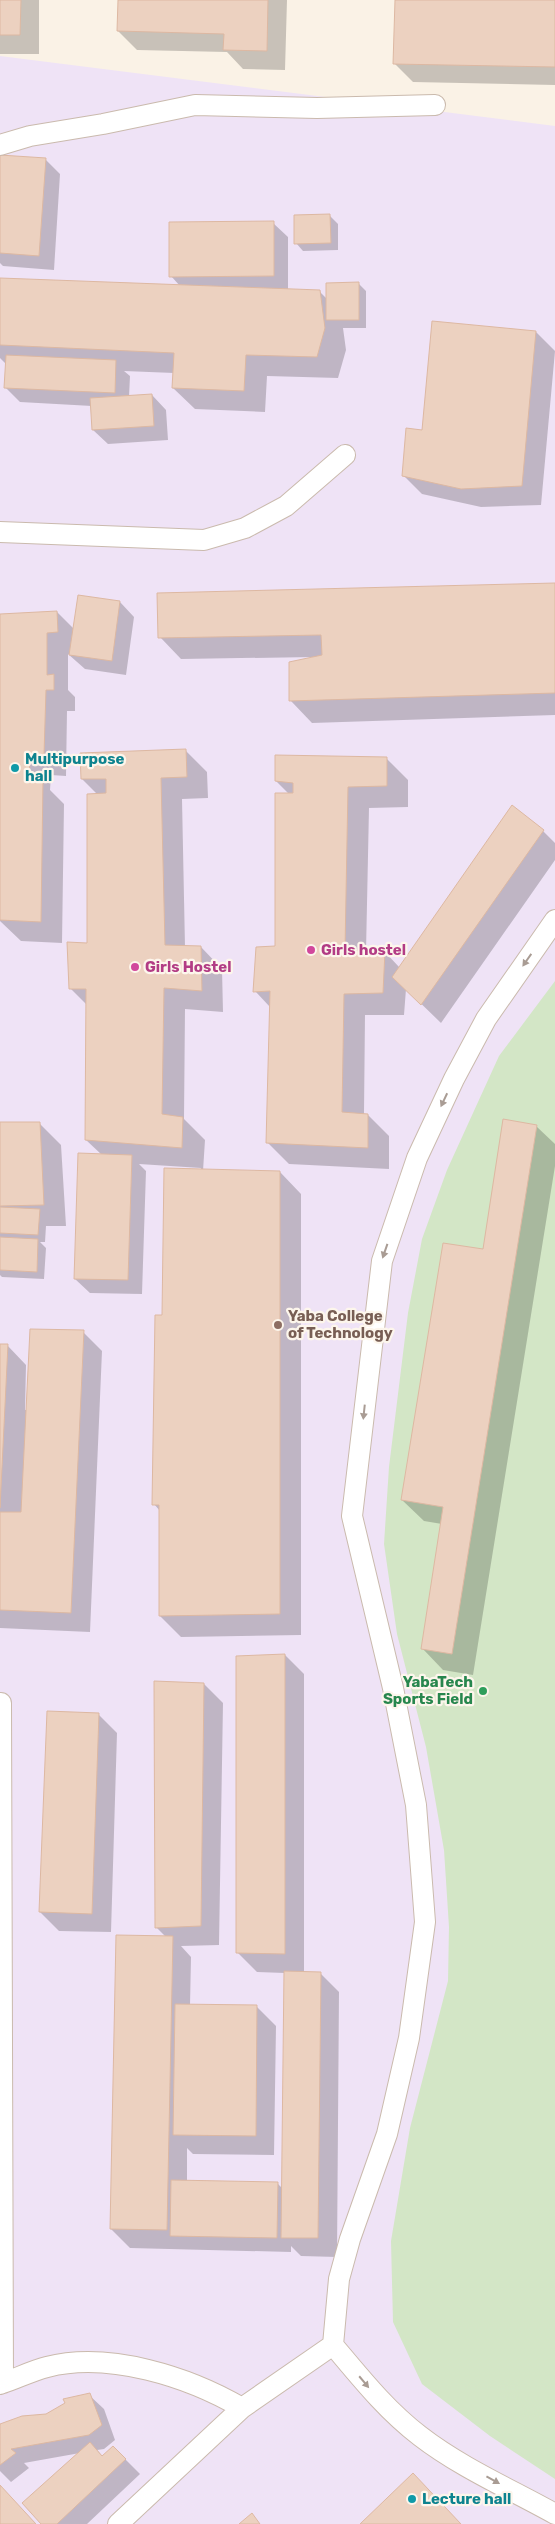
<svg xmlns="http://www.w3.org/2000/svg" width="555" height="2524" font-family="Rubik,sans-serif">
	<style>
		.education { fill: #efe3f6 }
		.green { fill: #d3e6c6 }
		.shadow { fill: #0003 }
		.building { fill: #ecd1c0; stroke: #ddb8a2 }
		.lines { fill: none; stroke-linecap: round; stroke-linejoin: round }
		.service-casing { stroke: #cabaad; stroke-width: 22 }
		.service { stroke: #fff; stroke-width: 20 }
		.oneway { fill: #a99c94 }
		.culture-dot { fill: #0f9aa8; stroke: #fdf6ec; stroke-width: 2 }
		.hotel-dot { fill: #d1479c; stroke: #fdf6ec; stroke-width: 2 }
		.education-dot { fill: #8d6e63; stroke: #fdf6ec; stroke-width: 2 }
		.leisure-dot { fill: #2e9e5b; stroke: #fdf6ec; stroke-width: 2 }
		.labels { text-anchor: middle; stroke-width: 4.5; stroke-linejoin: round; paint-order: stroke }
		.culture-label { font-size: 15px; font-weight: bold; fill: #0d838f; stroke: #fdf6ec; text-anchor: start }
		.hotel-label { font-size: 15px; font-weight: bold; fill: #b23c85; stroke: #fdf6ec; text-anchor: start }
		.education-label { font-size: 15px; font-weight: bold; fill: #785e54; stroke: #fdf6ec; text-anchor: start }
		.leisure-label { font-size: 15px; font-weight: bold; fill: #27864d; stroke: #fdf6ec; text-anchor: end }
	</style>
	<rect width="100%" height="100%" fill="#faf2e6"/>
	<!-- education -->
	<path class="education" d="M 0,56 L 555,126 L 555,2524 L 0,2524 Z"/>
	<!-- green -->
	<path class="green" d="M 555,981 L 555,2479 L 490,2436 L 422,2384 L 393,2322 L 391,2241 L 410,2128 L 448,1981 L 449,1927 L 444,1850 L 426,1747 L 397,1634 L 384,1544 L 389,1467 L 408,1313 L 422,1239 L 447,1170 L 499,1056 Z"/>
	<!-- shadow -->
	<path class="shadow" d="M 0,0 L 39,0 L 39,54 L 0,54 Z
		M 119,0 L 287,0 L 285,70 L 243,69 L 227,52 L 137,50 L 118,31 Z
		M 396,0 L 555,0 L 555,85 L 413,82 L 394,63 Z
		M 0,156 L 45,159 L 60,174 L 54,270 L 3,266 L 0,263 Z
		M 330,216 L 338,224 L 338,250 L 303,251 L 296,243 Z
		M 273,223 L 288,237 L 288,290 L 319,291 L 327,299 L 359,284 L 366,291 L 366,328 L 343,328 L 346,350 L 338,378 L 267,376 L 265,412 L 195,409 L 173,388 L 174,373 L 124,371 L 130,376 L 129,397 L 152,395 L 166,410 L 168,440 L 108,444 L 93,430 L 92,406 L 20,402 L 6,388 L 7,365 L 0,358 L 0,279 L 180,286 L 171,276 Z
		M 536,332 L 555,351 L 541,505 L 481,507 L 422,494 L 403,475 L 423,431 Z
		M 555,584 L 555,715 L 312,723 L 291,701 L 314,657 L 181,659 L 160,637 Z
		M 120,602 L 134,617 L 126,675 L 85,669 L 68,654 L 68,690 L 75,697 L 75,711 L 67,711 L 66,776 L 51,775 L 50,790 L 64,804 L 62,943 L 21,941 L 0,921 L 0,616 L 57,612 L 74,629 Z
		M 185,750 L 207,772 L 208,798 L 182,799 L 185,947 L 201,947 L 222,969 L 223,1012 L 185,1009 L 184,1119 L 205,1140 L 203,1171 L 280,1172 L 301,1194 L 301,1635 L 181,1637 L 160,1616 L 160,1511 L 154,1504 L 163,1316 L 201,1168 L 139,1164 L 146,1171 L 142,1294 L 90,1293 L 75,1279 L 102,1155 L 86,1140 L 87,1005 L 70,988 L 88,944 L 98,795 L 82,779 Z
		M 386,758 L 408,780 L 408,807 L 369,808 L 366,952 L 385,952 L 400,968 L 543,831 L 555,843 L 555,860 L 441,1023 L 406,989 L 404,1015 L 365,1015 L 364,1114 L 368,1115 L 389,1136 L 389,1169 L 289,1164 L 267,1142 L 270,1007 L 255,991 L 276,947 L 290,795 L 276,781 Z
		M 0,1123 L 40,1124 L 61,1145 L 66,1226 L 46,1226 L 45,1242 L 40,1242 L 46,1248 L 44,1279 L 2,1277 L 0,1275 Z
		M 536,1126 L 555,1144 L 555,1166 L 473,1675 L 443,1670 L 422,1648 L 442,1524 L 424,1521 L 402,1500 L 484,1251 Z
		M 83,1332 L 102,1351 L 90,1632 L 0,1628 L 0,1345 L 7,1345 L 26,1365 L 25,1410 L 27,1410 Z
		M 285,1655 L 304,1674 L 304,1973 L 320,1973 L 339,1992 L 337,2257 L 301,2256 L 291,2246 L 291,2252 L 130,2248 L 111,2229 L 166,1937 L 156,1927 L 204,1684 L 223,1703 L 219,1945 L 181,1946 L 191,1957 L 190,2006 L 257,2007 L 276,2026 L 274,2155 L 193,2154 L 187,2148 L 187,2182 L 278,2184 L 283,2189 L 285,1973 L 257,1972 L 238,1953 Z
		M 98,1714 L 117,1733 L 111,1932 L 59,1931 L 40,1912 Z
		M 89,2395 L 104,2409 L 115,2440 L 104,2449 L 97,2450 L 103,2457 L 113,2447 L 140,2474 L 87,2524 L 42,2524 L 80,2453 L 24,2463 L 29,2468 L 11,2482 L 0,2471 L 0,2430 L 47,2415 Z"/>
	<!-- building -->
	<path class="building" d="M 0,0 L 21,0 L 20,35 L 0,35 Z
		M 118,0 L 268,0 L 267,51 L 223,50 L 224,34 L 117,31 Z
		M 395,0 L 555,0 L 555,67 L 393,64 Z
		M 0,155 L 46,158 L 39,256 L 0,253 Z
		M 330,214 L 331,243 L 294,244 L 294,215 Z
		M 274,221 L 274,276 L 169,277 L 169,222 Z
		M 0,278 L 320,290 L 325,328 L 317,357 L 246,355 L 244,391 L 172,388 L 174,353 L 0,345 Z
		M 359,282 L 359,320 L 326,320 L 326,283 Z
		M 432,321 L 536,331 L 522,486 L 461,489 L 402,476 L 406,428 L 422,430 Z
		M 6,355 L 116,360 L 115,393 L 4,388 Z
		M 152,394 L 154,426 L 92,430 L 90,398 Z
		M 555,583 L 555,693 L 289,701 L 289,662 L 322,655 L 321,635 L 158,638 L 157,593 Z
		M 78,595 L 120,601 L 112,661 L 69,655 Z
		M 57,611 L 58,632 L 47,633 L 47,675 L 54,674 L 54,690 L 46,690 L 44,755 L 30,754 L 29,782 L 43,781 L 41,922 L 0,920 L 0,614 Z
		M 186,749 L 187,777 L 161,778 L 165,945 L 201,946 L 202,991 L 164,988 L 162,1114 L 183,1117 L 182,1148 L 85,1140 L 86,989 L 69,989 L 67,942 L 87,943 L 87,794 L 106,793 L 106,779 L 81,779 L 80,753 Z
		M 275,755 L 387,757 L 387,786 L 348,787 L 345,950 L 385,951 L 383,993 L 344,994 L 342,1112 L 368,1114 L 368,1148 L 266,1143 L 270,991 L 253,992 L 256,947 L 275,946 L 275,793 L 293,793 L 293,783 L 275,781 Z
		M 512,805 L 544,830 L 421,1005 L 392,977 Z
		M 503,1119 L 537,1125 L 452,1654 L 421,1649 L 443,1507 L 401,1500 L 443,1243 L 483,1249 Z
		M 0,1122 L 40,1122 L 44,1205 L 0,1206 Z
		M 78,1153 L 132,1155 L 128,1280 L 74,1279 Z
		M 164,1168 L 280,1171 L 280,1614 L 159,1616 L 159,1505 L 152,1505 L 155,1315 L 162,1315 Z
		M 0,1207 L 40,1209 L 38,1235 L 0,1233 Z
		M 0,1237 L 38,1239 L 37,1272 L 0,1270 Z
		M 30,1329 L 84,1330 L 71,1613 L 0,1610 L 0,1512 L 21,1512 Z
		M 0,1344 L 8,1344 L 0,1508 Z
		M 285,1654 L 285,1954 L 236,1953 L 236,1656 Z
		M 154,1681 L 204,1683 L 201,1926 L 155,1928 Z
		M 47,1711 L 99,1713 L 92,1914 L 39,1912 Z
		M 116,1935 L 173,1936 L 167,2230 L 110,2229 Z
		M 284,1971 L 321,1972 L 318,2238 L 281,2238 Z
		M 175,2004 L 257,2005 L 256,2136 L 173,2135 Z
		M 171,2180 L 278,2182 L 277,2238 L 170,2236 Z
		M 90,2393 L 102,2425 L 89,2435 L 11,2449 L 16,2453 L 0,2465 L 0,2424 L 22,2416 L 46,2414 L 65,2403 L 63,2399 Z
		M 90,2442 L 102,2456 L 113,2446 L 126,2459 L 57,2524 L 41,2524 L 22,2503 Z
		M 413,2473 L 461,2524 L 360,2524 Z
		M 0,2485 L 36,2524 L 0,2524 Z
		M 252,2513 L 260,2524 L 239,2524 Z"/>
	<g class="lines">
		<!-- service casing -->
		<g class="service-casing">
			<path id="service" d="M 0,145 L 30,136 L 103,124 L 195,105 L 317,108 L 435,105
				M 0,532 L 204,540 L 245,528 L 286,506 L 345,455
				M 555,920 L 486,1019 L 454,1079 L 417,1158 L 382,1261 L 352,1516 L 393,1688 L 416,1805 L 425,1922 L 409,2038 L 387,2134 L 350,2239 L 339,2279 L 333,2345 C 360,2377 386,2410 420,2436 C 460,2467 510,2489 555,2514
				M 1,1703 L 3,2383
				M 0,2384 C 16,2379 31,2371 47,2367 C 109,2351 189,2377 242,2408
				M 118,2524 L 242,2408 L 333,2345"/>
		</g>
		<!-- service -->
		<use href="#service" class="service"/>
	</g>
	<!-- one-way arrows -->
	<defs><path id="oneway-solid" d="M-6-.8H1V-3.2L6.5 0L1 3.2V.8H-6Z" transform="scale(1.25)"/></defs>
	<g class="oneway">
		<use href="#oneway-solid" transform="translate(527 960) rotate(125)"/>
		<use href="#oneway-solid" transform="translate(444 1100) rotate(115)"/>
		<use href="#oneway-solid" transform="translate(385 1251) rotate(109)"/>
		<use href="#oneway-solid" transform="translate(364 1412) rotate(96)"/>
		<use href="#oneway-solid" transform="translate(364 2382) rotate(50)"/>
		<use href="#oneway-solid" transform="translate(493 2480) rotate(29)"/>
	</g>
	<!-- markers -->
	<g class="culture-dot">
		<circle cx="15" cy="768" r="5"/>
		<circle cx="412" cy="2499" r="5"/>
	</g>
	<g class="hotel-dot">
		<circle cx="311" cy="950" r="5"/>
		<circle cx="135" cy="967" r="5"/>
	</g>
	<circle class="education-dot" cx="278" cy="1325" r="5"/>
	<circle class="leisure-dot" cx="483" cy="1691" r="5"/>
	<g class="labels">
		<!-- culture labels -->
		<g class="culture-label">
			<text x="25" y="764">Multipurpose<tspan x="25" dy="17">hall</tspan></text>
			<text x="422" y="2504">Lecture hall</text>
		</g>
		<!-- hotel labels -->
		<g class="hotel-label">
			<text x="321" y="955">Girls hostel</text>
			<text x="145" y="972">Girls Hostel</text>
		</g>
		<!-- education labels -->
		<g class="education-label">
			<text x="288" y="1321">Yaba College<tspan x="288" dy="17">of Technology</tspan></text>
		</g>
		<!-- leisure labels -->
		<g class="leisure-label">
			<text x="473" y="1687">YabaTech<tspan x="473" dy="17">Sports Field</tspan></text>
		</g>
	</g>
</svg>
